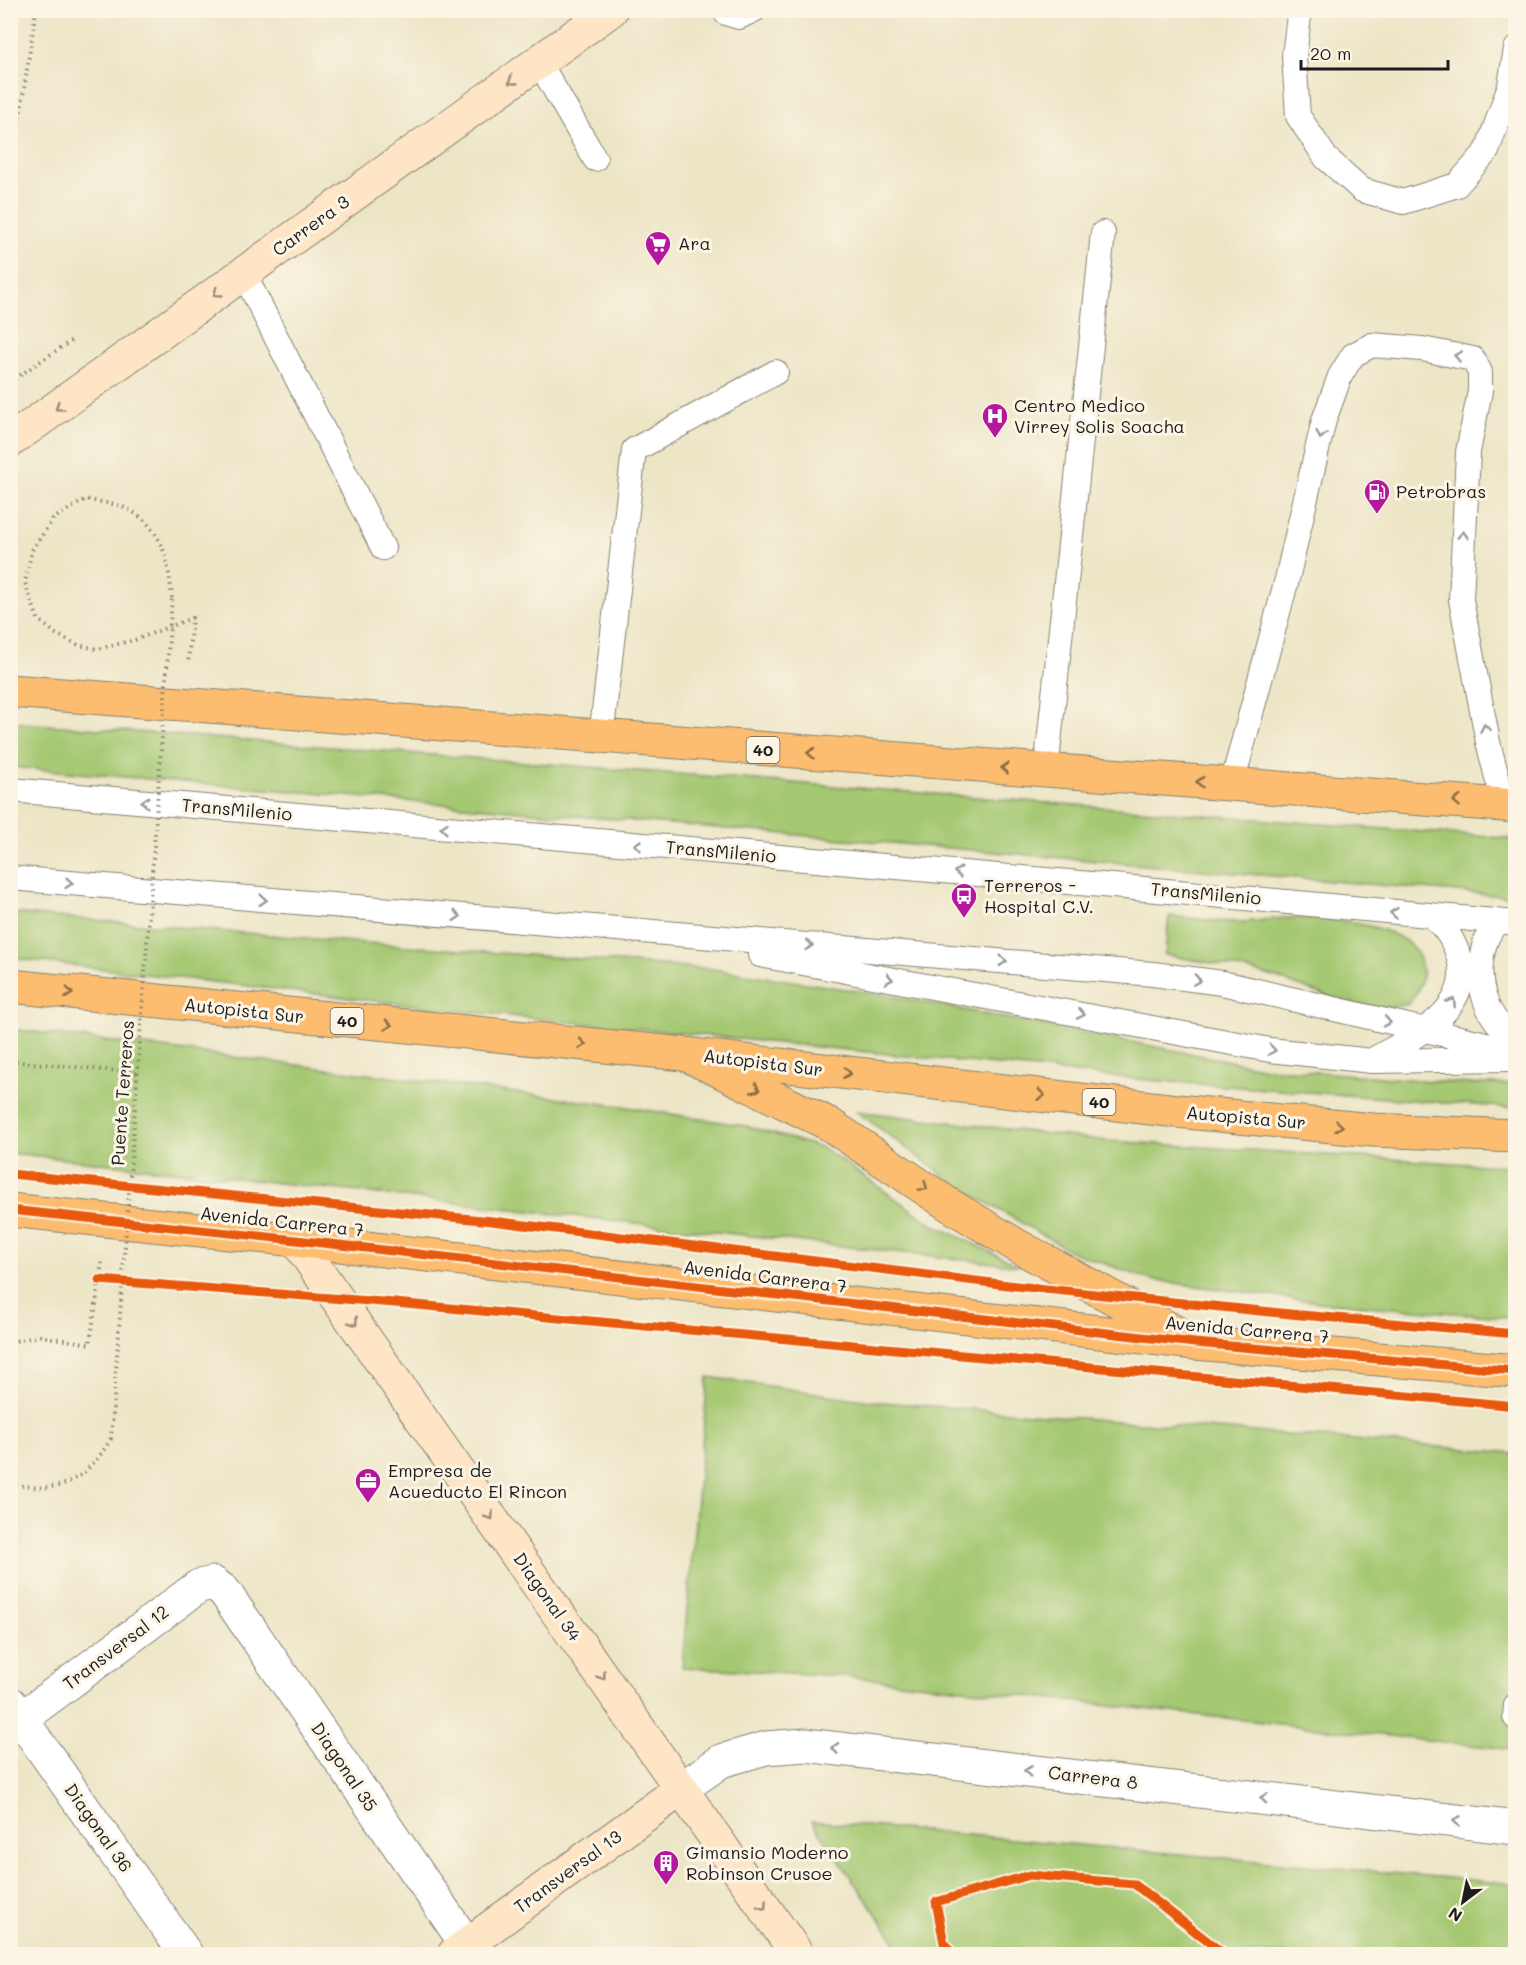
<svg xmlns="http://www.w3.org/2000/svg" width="1526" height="1965" font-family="Mali,sans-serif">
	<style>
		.green { fill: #a5c872; stroke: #607247; stroke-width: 1.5 }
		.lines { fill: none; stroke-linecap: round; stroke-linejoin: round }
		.lane-casing { stroke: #848071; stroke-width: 26 }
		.street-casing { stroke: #848071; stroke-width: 35 }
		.secondary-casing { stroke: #848071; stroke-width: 35 }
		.primary-casing { stroke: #848071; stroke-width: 35 }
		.highway-casing { stroke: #848071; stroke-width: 35 }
		.path { stroke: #848071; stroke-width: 4; stroke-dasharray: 1.5 4.5; stroke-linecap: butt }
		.lane { stroke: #fff; stroke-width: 24 }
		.street { stroke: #fff; stroke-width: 33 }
		.secondary { stroke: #fee5c5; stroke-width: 33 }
		.primary { stroke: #fcbd6f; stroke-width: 33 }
		.highway { stroke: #fcbd6f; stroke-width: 33 }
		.path-bridge { stroke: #848071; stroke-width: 4; stroke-dasharray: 1.5 4.5; stroke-linecap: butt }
		.cycleway-casing { stroke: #fcf5e5; stroke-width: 13 }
		.cycleway { stroke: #e8590c; stroke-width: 9 }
		.oneway { stroke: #988b79 }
		.oneway2 { stroke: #999 }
		.oneway3 { stroke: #8c6c46 }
		.labels { text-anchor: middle; stroke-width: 6; stroke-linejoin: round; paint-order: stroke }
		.shield { fill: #fcf5e5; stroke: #5f5d58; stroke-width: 1.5 }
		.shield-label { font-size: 16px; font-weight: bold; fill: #1c1c1c }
		.street-label { font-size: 18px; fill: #1c1c1c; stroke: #fcf5e5 }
		.poi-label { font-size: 18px; fill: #1c1c1c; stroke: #fcf5e5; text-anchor: start }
	</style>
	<rect width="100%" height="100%" fill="#fcf5e5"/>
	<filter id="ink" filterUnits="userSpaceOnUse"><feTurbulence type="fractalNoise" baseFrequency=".0167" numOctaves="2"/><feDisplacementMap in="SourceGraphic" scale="12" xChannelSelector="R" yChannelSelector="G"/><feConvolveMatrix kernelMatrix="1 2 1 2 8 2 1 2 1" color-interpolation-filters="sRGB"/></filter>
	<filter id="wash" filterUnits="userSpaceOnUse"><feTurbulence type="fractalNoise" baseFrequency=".008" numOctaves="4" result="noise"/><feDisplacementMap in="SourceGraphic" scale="24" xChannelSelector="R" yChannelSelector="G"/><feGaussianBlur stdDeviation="1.35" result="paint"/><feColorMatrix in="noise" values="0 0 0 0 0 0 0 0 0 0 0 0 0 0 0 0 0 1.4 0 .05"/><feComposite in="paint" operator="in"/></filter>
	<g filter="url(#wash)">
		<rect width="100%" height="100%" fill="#ece5c6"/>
		<!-- green -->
		<path class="green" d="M 10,722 L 1515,839 L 1515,897 L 11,767 Z
			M 11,913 L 327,940 L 712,969 L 886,995 L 1266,1068 L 1471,1084 L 1515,1084 L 1515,1108 L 1147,1080 L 460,1011 L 11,958 Z
			M 1169,916 C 1191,918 1215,922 1238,922 C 1253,922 1268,919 1284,918 C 1317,917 1406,921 1419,958 C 1426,978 1421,988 1408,1004 C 1365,1016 1311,989 1270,976 C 1236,966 1200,961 1165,955 Z
			M 1515,960 L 1515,1016 C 1510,998 1506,976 1515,960 Z
			M 11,1029 L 621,1106 L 746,1126 L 823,1148 L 932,1224 L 1020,1266 L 11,1153 Z
			M 856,1111 L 1109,1141 L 1515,1167 L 1515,1318 L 1318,1302 L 1151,1280 L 1072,1252 L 961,1188 Z
			M 708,1377 L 870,1401 L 1515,1453 L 1515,1750 L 844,1676 L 682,1667 Z
			M 812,1821 L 1515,1884 L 1515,1954 L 904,1954 Z"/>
	</g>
	<g filter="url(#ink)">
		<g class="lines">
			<!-- lane casing -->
			<g class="lane-casing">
				<path id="lane" d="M 724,10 L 726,13 L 739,17 L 754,10
					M 1303,10 L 1299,16 L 1294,56 L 1298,116 L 1326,158 L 1362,190 L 1403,202 L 1457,185 L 1487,151 L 1510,85 L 1516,49
					M 539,62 L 595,159
					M 244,274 L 383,548
					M 601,738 L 634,450 L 776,372
					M 1046,771 L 1103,233
					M 1232,784 L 1287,579 L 1324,420 L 1340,376 L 1353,355 L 1372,345 L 1422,349 L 1473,359 L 1480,372 L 1480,391 L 1468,452 L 1461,600 L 1488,742 L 1504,805
					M 10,790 L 1069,882 L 1516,923
					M 10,878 L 1153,974 L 1222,983 L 1516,1051
					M 1496,922 C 1492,929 1487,936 1485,943 C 1474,978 1483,1019 1516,1038
					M 760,955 L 1270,1050 L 1372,1061 L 1511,1059
					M 1374,1059 C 1410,1039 1474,1011 1459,958 C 1454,940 1446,929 1432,916
					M 1515,1717 L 1516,1705"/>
			</g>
			<!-- street casing -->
			<g class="street-casing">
				<path id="street" d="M 10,1703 L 186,1954
					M 22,1718 L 199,1586 L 213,1583 L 224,1591 L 473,1954
					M 681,1789 L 721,1761 L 766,1748 L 805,1745 L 1516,1828"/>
			</g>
			<!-- secondary casing -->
			<g class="secondary-casing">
				<path id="secondary" d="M 10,441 L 611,10
					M 296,1240 L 797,1954
					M 454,1954 L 681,1789"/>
			</g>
			<!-- primary casing -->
			<g class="primary-casing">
				<path id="primary" d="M 689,1056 L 829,1124 L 948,1204 L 1016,1245 L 1181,1335
					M 10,1210 L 296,1240 L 1195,1343 L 1516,1371"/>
			</g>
			<!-- highway casing -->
			<g class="highway-casing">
				<path id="highway" d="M 10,691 L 1516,806
					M 10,986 L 684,1054 L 1177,1111 L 1373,1130 L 1516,1136"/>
			</g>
			<!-- path -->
			<path class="path" d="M 10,183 L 36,10
				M 10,382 L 72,340
				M 172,598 C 168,559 163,524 123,507 C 112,503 98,502 86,499 L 53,519 L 32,550 L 25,583 L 38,619 L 56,634 L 78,645 L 97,649 L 135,640 L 192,618 L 188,664
				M 10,1061 L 138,1073
				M 10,1342 L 40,1336 L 90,1344 L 102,1262
				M 10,1483 C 60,1496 85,1481 111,1439"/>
			<!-- lane -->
			<use href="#lane" class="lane"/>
			<!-- street -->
			<use href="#street" class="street"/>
			<!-- secondary -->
			<use href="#secondary" class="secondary"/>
			<!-- primary -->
			<use href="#primary" class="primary"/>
			<!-- highway -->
			<use href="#highway" class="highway"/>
			<!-- path-bridge -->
			<path class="path-bridge" d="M 111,1439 L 172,598"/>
			<!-- cycleway casing -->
			<g class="cycleway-casing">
				<path id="cycleway" d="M 10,1174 L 492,1221 L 1016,1286 L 1290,1314 L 1516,1334
					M 10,1210 L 296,1240 L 1195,1343 L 1516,1371
					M 99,1280 L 395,1303 L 1516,1406
					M 952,1954 L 944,1943 L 936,1902 L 1030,1875 L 1134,1884 L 1224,1954"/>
			</g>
			<!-- cycleway -->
			<use href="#cycleway" class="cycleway"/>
		</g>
		<!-- one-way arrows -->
		<defs><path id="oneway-chevron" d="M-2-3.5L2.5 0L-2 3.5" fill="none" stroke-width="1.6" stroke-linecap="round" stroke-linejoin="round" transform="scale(1.5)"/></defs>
		<g class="oneway">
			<use href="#oneway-chevron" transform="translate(512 81) rotate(144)"/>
			<use href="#oneway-chevron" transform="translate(217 293) rotate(144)"/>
			<use href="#oneway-chevron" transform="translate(59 407) rotate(144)"/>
			<use href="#oneway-chevron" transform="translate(354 1322) rotate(55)"/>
			<use href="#oneway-chevron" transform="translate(490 1516) rotate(55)"/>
			<use href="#oneway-chevron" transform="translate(602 1676) rotate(55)"/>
			<use href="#oneway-chevron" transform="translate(763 1906) rotate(55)"/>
		</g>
		<g class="oneway2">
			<use href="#oneway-chevron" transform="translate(1458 356) rotate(-169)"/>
			<use href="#oneway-chevron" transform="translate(1321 435) rotate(103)"/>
			<use href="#oneway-chevron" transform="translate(1463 535) rotate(-88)"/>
			<use href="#oneway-chevron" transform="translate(1485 728) rotate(-101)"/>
			<use href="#oneway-chevron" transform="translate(145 802) rotate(-175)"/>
			<use href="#oneway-chevron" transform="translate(444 828) rotate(-175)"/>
			<use href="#oneway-chevron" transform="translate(638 845) rotate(-175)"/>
			<use href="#oneway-chevron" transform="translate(958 872) rotate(-175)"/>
			<use href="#oneway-chevron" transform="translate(69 883) rotate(5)"/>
			<use href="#oneway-chevron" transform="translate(263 900) rotate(5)"/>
			<use href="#oneway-chevron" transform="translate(1394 913) rotate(-174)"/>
			<use href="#oneway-chevron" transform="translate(457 916) rotate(5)"/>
			<use href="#oneway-chevron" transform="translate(809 945) rotate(5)"/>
			<use href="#oneway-chevron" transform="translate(1003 961) rotate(5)"/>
			<use href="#oneway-chevron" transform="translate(889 979) rotate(10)"/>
			<use href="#oneway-chevron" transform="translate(1197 980) rotate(8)"/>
			<use href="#oneway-chevron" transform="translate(1452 1002) rotate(-57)"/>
			<use href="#oneway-chevron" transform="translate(1081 1014) rotate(11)"/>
			<use href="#oneway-chevron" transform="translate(1387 1022) rotate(12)"/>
			<use href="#oneway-chevron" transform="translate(1272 1050) rotate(8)"/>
			<use href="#oneway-chevron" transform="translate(835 1748) rotate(-173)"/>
			<use href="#oneway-chevron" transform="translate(1028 1771) rotate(-173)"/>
			<use href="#oneway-chevron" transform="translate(1264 1798) rotate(-173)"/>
			<use href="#oneway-chevron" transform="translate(1457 1821) rotate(-173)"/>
		</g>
		<g class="oneway3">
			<use href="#oneway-chevron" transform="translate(811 753) rotate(-176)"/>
			<use href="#oneway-chevron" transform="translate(1005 768) rotate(-176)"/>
			<use href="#oneway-chevron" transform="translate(1200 782) rotate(-176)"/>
			<use href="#oneway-chevron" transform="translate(1457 801) rotate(-176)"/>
			<use href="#oneway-chevron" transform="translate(69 993) rotate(7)"/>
			<use href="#oneway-chevron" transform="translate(388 1025) rotate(6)"/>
			<use href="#oneway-chevron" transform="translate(582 1044) rotate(6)"/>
			<use href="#oneway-chevron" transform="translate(847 1073) rotate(7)"/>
			<use href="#oneway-chevron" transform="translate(756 1089) rotate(26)"/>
			<use href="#oneway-chevron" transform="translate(1041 1095) rotate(7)"/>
			<use href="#oneway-chevron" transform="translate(1339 1126) rotate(5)"/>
			<use href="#oneway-chevron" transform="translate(924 1187) rotate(35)"/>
		</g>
	</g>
	<!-- icons -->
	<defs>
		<g id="supermarket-pin" transform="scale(1.35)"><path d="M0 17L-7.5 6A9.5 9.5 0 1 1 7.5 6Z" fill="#b5179e" stroke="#fcf5e5"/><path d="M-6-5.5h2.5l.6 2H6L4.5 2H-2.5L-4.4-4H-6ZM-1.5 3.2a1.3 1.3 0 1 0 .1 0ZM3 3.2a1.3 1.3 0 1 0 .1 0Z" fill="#fff"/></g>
		<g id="hospital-pin" transform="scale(1.35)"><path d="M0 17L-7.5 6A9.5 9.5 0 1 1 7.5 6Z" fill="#b5179e" stroke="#fcf5e5"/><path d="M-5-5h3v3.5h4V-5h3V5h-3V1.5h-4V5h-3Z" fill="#fff"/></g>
		<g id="fuel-pin" transform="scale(1.35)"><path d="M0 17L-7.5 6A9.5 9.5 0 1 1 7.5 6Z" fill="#b5179e" stroke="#fcf5e5"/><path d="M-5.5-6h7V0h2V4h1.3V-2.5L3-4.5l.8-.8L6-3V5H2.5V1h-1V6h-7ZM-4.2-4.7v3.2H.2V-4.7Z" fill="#fff"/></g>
		<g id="bus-pin" transform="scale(1.35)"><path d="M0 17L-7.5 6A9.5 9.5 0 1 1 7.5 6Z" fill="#b5179e" stroke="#fcf5e5"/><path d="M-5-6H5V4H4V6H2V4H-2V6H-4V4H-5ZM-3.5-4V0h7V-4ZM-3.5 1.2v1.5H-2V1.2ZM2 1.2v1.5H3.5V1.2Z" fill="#fff"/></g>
		<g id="office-pin" transform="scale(1.35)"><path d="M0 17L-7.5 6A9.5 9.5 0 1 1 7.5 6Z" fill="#b5179e" stroke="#fcf5e5"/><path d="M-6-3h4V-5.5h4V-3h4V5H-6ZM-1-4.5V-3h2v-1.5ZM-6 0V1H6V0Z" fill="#fff"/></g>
		<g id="building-pin" transform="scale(1.35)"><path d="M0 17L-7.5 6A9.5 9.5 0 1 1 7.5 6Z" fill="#b5179e" stroke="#fcf5e5"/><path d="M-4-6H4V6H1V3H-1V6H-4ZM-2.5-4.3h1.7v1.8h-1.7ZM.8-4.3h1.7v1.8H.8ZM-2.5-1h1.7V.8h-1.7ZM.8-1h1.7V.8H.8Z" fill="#fff"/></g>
	</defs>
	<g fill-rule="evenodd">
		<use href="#supermarket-pin" x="658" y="244"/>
		<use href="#hospital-pin" x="995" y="416"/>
		<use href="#fuel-pin" x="1377" y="492"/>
		<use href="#bus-pin" x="964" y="896"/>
		<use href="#office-pin" x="368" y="1481"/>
		<use href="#building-pin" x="666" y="1863"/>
	</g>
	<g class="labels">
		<!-- shield labels -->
		<g class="shield">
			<rect x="746.5" y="737" width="33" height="26" rx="4.5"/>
			<rect x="330.5" y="1008" width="33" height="26" rx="4.5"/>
			<rect x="1082.5" y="1089" width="33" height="26" rx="4.5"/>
		</g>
		<g class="shield-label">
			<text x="763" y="756">40</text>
			<text x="347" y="1027">40</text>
			<text x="1099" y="1108">40</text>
		</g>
		<!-- street labels -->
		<g class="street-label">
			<text transform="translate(311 226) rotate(-36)" y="6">Carrera 3</text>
			<text transform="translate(237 810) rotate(5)" y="6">TransMilenio</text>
			<text transform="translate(721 852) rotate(5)" y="6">TransMilenio</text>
			<text transform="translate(1206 894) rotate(5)" y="6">TransMilenio</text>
			<text transform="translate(244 1011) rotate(6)" y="6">Autopista Sur</text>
			<text transform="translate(763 1063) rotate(7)" y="6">Autopista Sur</text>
			<text transform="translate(123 1093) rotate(-86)" y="6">Puente Terreros</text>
			<text transform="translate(1246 1118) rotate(5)" y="6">Autopista Sur</text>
			<text transform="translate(282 1222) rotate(6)" y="6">Avenida Carrera 7</text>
			<text transform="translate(765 1277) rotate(7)" y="6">Avenida Carrera 7</text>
			<text transform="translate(1247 1330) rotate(5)" y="6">Avenida Carrera 7</text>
			<text transform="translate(547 1597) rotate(55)" y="6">Diagonal 34</text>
			<text transform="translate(116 1648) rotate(-37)" y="6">Transversal 12</text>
			<text transform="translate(344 1767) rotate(56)" y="6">Diagonal 35</text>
			<text transform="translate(1093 1778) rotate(7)" y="6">Carrera 8</text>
			<text transform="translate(98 1828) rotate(55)" y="6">Diagonal 36</text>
			<text transform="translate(568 1872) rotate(-36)" y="6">Transversal 13</text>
		</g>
		<!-- poi labels -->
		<g class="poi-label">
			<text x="678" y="250">Ara</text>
			<text x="1014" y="412">Centro Medico<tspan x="1014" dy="21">Virrey Solis Soacha</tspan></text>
			<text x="1396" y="498">Petrobras</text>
			<text x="984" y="892">Terreros -<tspan x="984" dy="21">Hospital C.V.</tspan></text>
			<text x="388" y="1477">Empresa de<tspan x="388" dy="21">Acueducto El Rincon</tspan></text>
			<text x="686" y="1859">Gimansio Moderno<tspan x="686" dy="21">Robinson Crusoe</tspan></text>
		</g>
	</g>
	<!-- margin -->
	<rect width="1526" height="1965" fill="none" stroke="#fcf5e5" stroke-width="36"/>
	<!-- north arrow -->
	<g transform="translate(1463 1902) rotate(212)" stroke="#fcf5e5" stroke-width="4.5" paint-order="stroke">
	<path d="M0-4.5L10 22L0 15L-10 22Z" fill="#1c1c1c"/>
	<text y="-9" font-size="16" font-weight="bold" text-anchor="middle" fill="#1c1c1c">N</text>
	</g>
	<!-- scale -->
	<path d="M1301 60v9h147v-9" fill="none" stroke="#1c1c1c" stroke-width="3"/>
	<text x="1310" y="60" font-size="18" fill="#1c1c1c" stroke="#fcf5e5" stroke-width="4.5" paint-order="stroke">20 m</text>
</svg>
